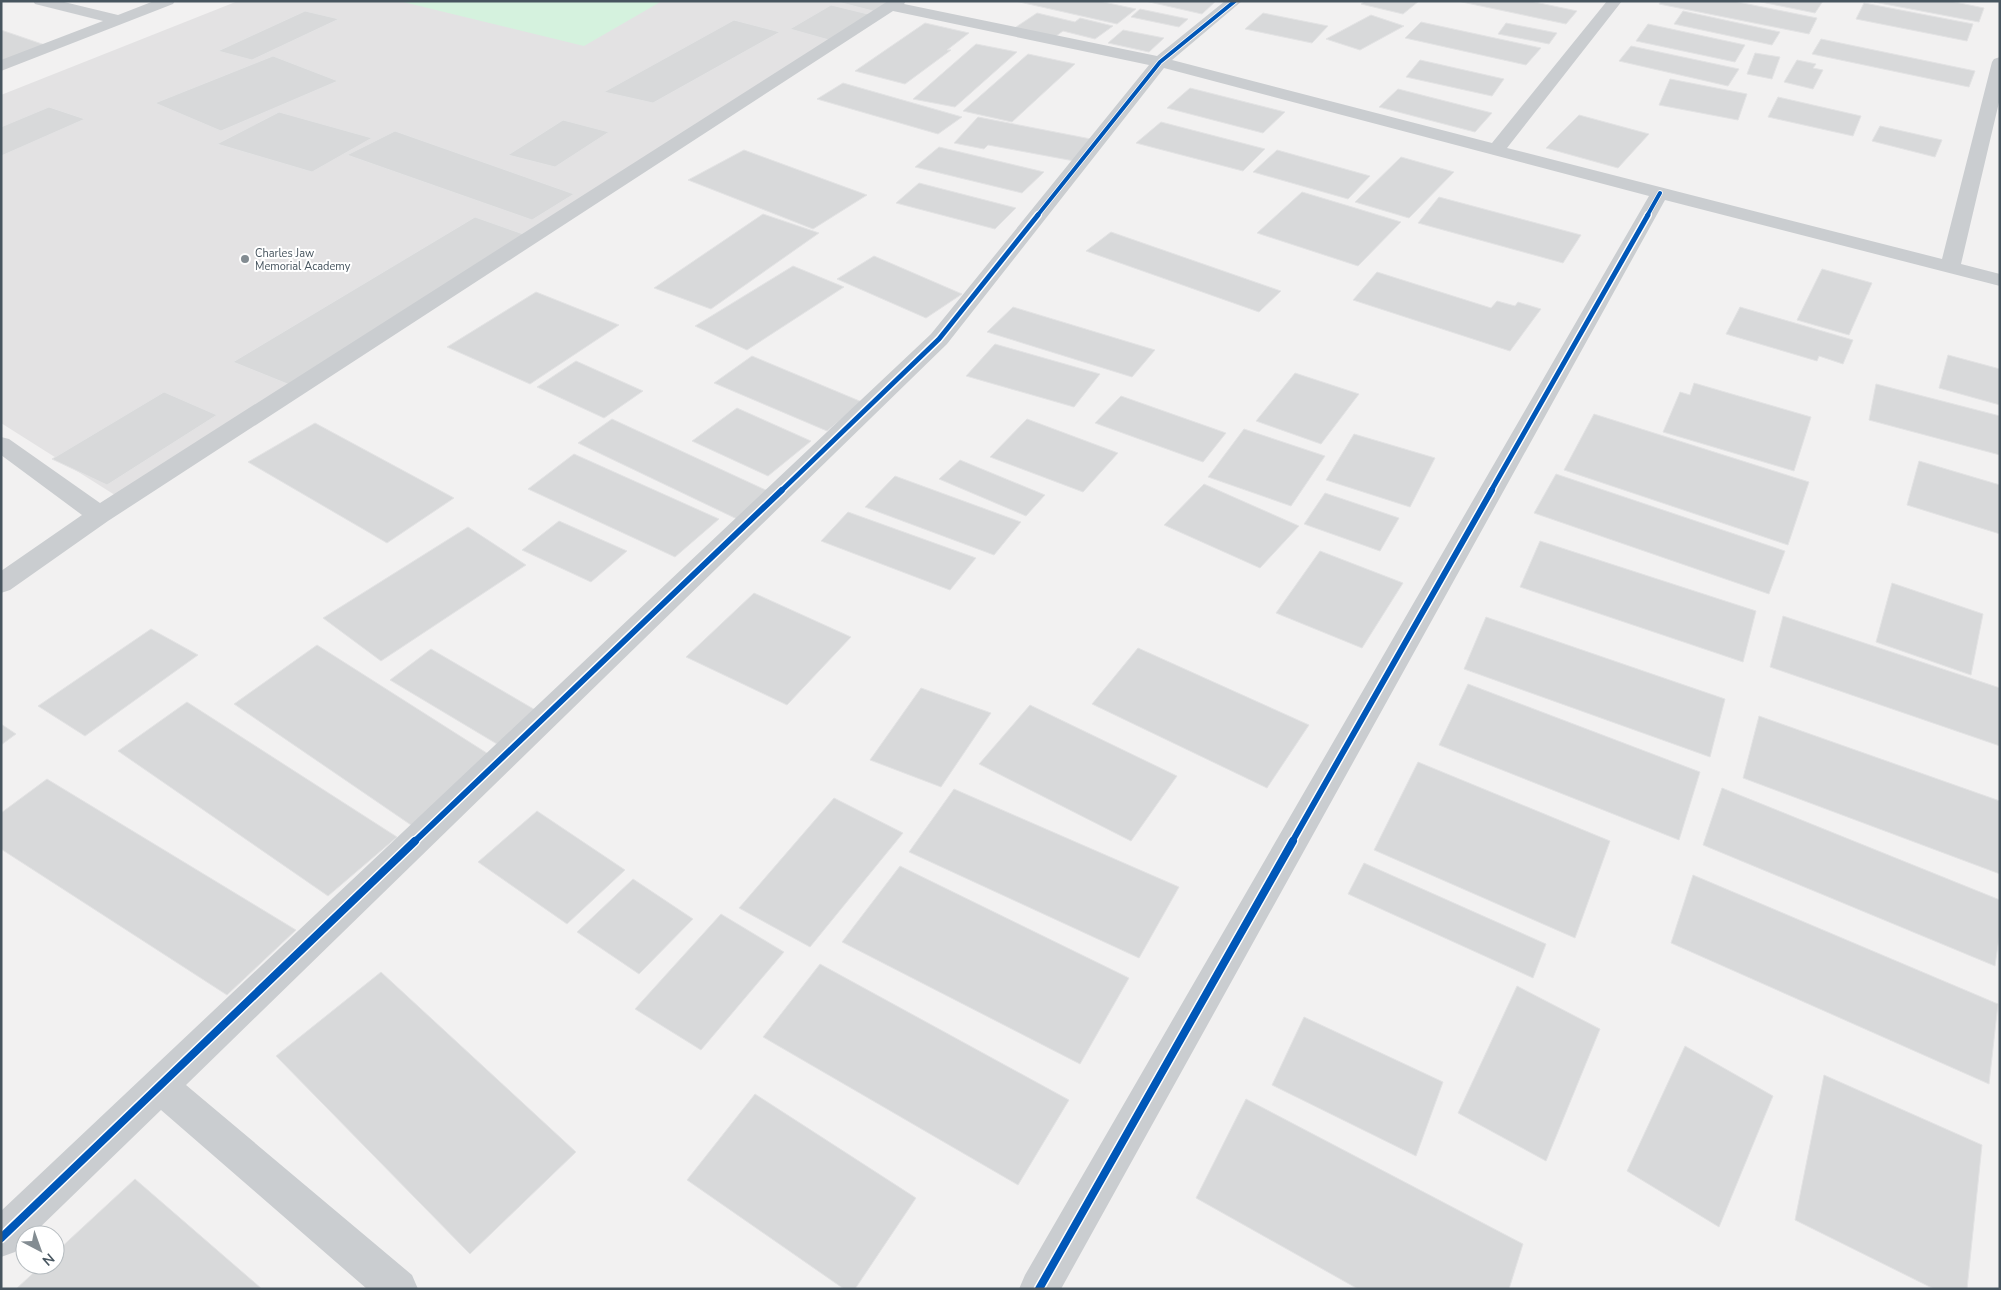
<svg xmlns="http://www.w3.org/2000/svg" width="2001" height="1290" font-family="'Nunito Sans',sans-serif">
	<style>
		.education { fill: #e3e2e3 }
		.green { fill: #d5f2de }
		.building { fill: #d8d9da; stroke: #e3e3e4 }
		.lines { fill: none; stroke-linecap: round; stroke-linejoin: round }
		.minor { fill: #cacdd0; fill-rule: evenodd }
		.cycleway-far3-casing { stroke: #fff; stroke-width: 5.5 }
		.cycleway-far2-casing { stroke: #fff; stroke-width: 8 }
		.cycleway-far1-casing { stroke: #fff; stroke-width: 9 }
		.cycleway-casing { stroke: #fff; stroke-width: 11 }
		.cycleway-far3 { stroke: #0057b8; stroke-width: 4 }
		.cycleway-far2 { stroke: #0057b8; stroke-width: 5 }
		.cycleway-far1 { stroke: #0057b8; stroke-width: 6 }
		.cycleway { stroke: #0057b8; stroke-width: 8 }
		.poi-dot { fill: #838c92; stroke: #fff; stroke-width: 2 }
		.labels { text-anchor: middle; stroke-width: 4; stroke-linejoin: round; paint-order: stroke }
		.far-poi-label { font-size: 11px; fill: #47555f; stroke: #fff; text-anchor: start }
	</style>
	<rect width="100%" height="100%" fill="#f2f1f1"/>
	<!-- education -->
	<path class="education" d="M 238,1 L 889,1 L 118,497 L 1,423 L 1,95 Z"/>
	<!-- green -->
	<path class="green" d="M 399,1 L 662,1 L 584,46 Z"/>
	<!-- building -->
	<path class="building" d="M 834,1 L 894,1 L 877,12 Z
		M 1015,1 L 1099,1 L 1136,9 L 1117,24 Z
		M 1145,1 L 1216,1 L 1202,14 Z
		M 1365,1 L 1419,1 L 1403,14 L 1361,4 Z
		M 1457,1 L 1530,1 L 1577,11 L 1566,24 Z
		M 1661,1 L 1733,1 L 1817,18 L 1809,34 L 1659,4 Z
		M 1756,1 L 1823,1 L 1815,13 Z
		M 1950,1 L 1984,8 L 1979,22 L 1874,2 Z
		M 1864,3 L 1973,24 L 1967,41 L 1856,19 Z
		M 831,5 L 872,15 L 829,40 L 790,29 Z
		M 1140,9 L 1188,19 L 1179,27 L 1131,17 Z
		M 305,11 L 339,19 L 252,60 L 218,51 Z
		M 1683,11 L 1780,32 L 1772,45 L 1674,24 Z
		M 1037,13 L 1075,22 L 1080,18 L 1113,26 L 1095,39 L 1063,31 L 1052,39 L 1013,29 Z
		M 1263,13 L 1328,26 L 1312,43 L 1245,29 Z
		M 1371,15 L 1404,26 L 1360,50 L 1326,39 Z
		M 734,20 L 780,32 L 653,103 L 604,92 Z
		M 1421,22 L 1541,48 L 1526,65 L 1405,38 Z
		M 925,23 L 969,33 L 947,50 L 951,50 L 905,84 L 855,71 Z
		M 1506,23 L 1557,33 L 1549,44 L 1498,34 Z
		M 1648,24 L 1745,45 L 1735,62 L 1636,41 Z
		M 1,30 L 45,45 L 1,61 Z
		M 1123,30 L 1164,38 L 1149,52 L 1108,43 Z
		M 1821,39 L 1975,71 L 1969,87 L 1812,54 Z
		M 976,44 L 1017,52 L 955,107 L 913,99 Z
		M 1631,46 L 1739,69 L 1728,86 L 1619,61 Z
		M 1755,53 L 1780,57 L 1772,79 L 1747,74 Z
		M 1028,54 L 1075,64 L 1012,122 L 963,111 Z
		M 273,56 L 338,81 L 221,131 L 155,103 Z
		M 1420,60 L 1504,79 L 1492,96 L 1406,77 Z
		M 1797,60 L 1816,64 L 1813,68 L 1823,70 L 1813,89 L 1784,82 Z
		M 1670,79 L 1747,94 L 1738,120 L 1659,105 Z
		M 843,83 L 962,117 L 938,134 L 817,99 Z
		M 1190,88 L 1285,112 L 1263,133 L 1167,108 Z
		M 1398,89 L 1492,113 L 1475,132 L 1379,107 Z
		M 1778,97 L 1861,116 L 1853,136 L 1768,117 Z
		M 49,107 L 85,119 L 1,156 L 1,127 Z
		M 279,112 L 372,138 L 312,172 L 217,144 Z
		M 1579,115 L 1649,134 L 1618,168 L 1546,148 Z
		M 978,117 L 1091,139 L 1074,161 L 988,145 L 984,149 L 954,143 Z
		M 563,120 L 609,132 L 555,167 L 508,155 Z
		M 1161,122 L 1265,149 L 1243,171 L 1136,143 Z
		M 1880,126 L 1942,140 L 1935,157 L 1872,141 Z
		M 395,131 L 574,194 L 532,220 L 347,155 Z
		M 939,147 L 1044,172 L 1022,193 L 915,167 Z
		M 744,150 L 867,195 L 813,229 L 688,180 Z
		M 1277,150 L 1370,176 L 1348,199 L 1253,172 Z
		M 1401,157 L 1454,172 L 1409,218 L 1355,202 Z
		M 919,183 L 1016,208 L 995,229 L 896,203 Z
		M 1302,192 L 1352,207 L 1401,222 L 1358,266 L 1257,233 Z
		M 1439,197 L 1581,235 L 1563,263 L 1418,223 Z
		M 763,214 L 819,233 L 711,309 L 654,288 Z
		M 475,217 L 526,235 L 290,385 L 233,362 Z
		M 1111,232 L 1281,291 L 1259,312 L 1086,251 Z
		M 874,256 L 962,294 L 926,318 L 837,279 Z
		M 793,266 L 844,287 L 747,350 L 695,326 Z
		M 1822,269 L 1872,283 L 1849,335 L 1797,320 Z
		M 1377,272 L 1491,308 L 1497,301 L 1515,306 L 1518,302 L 1541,309 L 1510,351 L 1353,300 Z
		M 536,292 L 619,325 L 530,384 L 447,347 Z
		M 1013,307 L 1155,350 L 1132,377 L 987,332 Z
		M 1740,307 L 1853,340 L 1843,364 L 1819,356 L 1817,361 L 1726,334 Z
		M 995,344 L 1100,374 L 1074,407 L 966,376 Z
		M 1948,355 L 2000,369 L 2000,405 L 1939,388 Z
		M 752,356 L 862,402 L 827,431 L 714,383 Z
		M 576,361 L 643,391 L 604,418 L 537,387 Z
		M 1295,373 L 1359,394 L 1321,444 L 1256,421 Z
		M 1694,383 L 1811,417 L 1794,471 L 1663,432 L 1680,392 L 1690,395 Z
		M 1876,384 L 2000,416 L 2000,455 L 1869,420 Z
		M 164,392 L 217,415 L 107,485 L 52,459 Z
		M 1121,396 L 1226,433 L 1203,462 L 1095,423 Z
		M 737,408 L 811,441 L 768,476 L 692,441 Z
		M 1594,414 L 1809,482 L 1788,545 L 1564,470 Z
		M 612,419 L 770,492 L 737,519 L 578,443 Z
		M 1027,419 L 1118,453 L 1083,492 L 990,457 Z
		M 315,423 L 454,498 L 387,543 L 248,462 Z
		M 1244,429 L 1325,456 L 1291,506 L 1208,477 Z
		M 1354,434 L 1435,458 L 1410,507 L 1326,480 Z
		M 574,454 L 719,519 L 675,557 L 528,489 Z
		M 960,460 L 1045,495 L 1026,516 L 939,479 Z
		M 1919,461 L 2000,485 L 2000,534 L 1907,505 Z
		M 1556,474 L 1785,551 L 1769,594 L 1534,513 Z
		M 895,476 L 1021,522 L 994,555 L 865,507 Z
		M 1204,484 L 1299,526 L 1260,568 L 1164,525 Z
		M 1325,493 L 1399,518 L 1380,551 L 1304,524 Z
		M 848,512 L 976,558 L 950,590 L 821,541 Z
		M 559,521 L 627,551 L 591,582 L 522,550 Z
		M 468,527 L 526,565 L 381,661 L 323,618 Z
		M 1540,541 L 1756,611 L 1743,662 L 1520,587 Z
		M 1320,551 L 1403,583 L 1362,648 L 1276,613 Z
		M 1892,583 L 1983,614 L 1971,675 L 1876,642 Z
		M 754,593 L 851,637 L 787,705 L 686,657 Z
		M 1783,616 L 2000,688 L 2000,746 L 1770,667 Z
		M 1486,617 L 1725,699 L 1710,757 L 1464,669 Z
		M 151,629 L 198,655 L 85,736 L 38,706 Z
		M 317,645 L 493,757 L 411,825 L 234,704 Z
		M 1138,648 L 1309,725 L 1267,788 L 1092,704 Z
		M 431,649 L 537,711 L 497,744 L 390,680 Z
		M 1468,684 L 1700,772 L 1679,840 L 1439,745 Z
		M 921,688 L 991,713 L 941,787 L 870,760 Z
		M 187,702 L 397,837 L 328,896 L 118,751 Z
		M 1030,705 L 1177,776 L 1131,841 L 979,764 Z
		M 1759,716 L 2000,801 L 2000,874 L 1743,778 Z
		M 1,724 L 16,734 L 1,745 Z
		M 1418,762 L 1610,841 L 1575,938 L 1374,850 Z
		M 47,779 L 296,930 L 227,995 L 1,849 L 1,813 Z
		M 1722,788 L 2000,900 L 2000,931 L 1995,966 L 1703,845 Z
		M 954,789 L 1179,887 L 1139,958 L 909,852 Z
		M 834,798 L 903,833 L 810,947 L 739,908 Z
		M 537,811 L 625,870 L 567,924 L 478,862 Z
		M 1364,863 L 1546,944 L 1533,978 L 1348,894 Z
		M 900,866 L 1129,978 L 1080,1064 L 842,942 Z
		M 1693,875 L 1998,1004 L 1989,1084 L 1671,943 Z
		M 633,879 L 693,919 L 639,974 L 577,932 Z
		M 721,914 L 784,952 L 701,1050 L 635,1009 Z
		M 820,964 L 1069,1100 L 1018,1185 L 763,1037 Z
		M 381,972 L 576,1152 L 470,1254 L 276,1056 Z
		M 1517,986 L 1600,1029 L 1546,1161 L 1458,1113 Z
		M 1304,1017 L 1443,1082 L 1416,1156 L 1272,1085 Z
		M 1685,1046 L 1773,1096 L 1719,1227 L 1627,1171 Z
		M 1824,1075 L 1982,1145 L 1967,1289 L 1934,1289 L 1795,1220 Z
		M 755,1094 L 916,1198 L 855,1289 L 844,1289 L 687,1180 Z
		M 1246,1099 L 1523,1244 L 1509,1289 L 1358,1289 L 1196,1198 Z
		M 135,1179 L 262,1289 L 16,1289 L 42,1265 L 55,1265 L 55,1253 Z"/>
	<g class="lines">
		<!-- minor -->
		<path class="minor" d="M 33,1 L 60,1 L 118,15 L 154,1 L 175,1 L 173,4 L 1,71 L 1,60 L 103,21 L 35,4 Z
			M 888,1 L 906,1 L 904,4 L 1157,56 L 1225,1 L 1242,1 L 1172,60 L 1492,143 L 1607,1 L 1622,1 L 1507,148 L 1942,259 L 1992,62 L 1994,59 L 2000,57 L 2000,98 L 1961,264 L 2000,274 L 2000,286 L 1665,200 L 1061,1289 L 1019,1289 L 1025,1275 L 1649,196 L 1164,68 L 947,344 L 186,1085 L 412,1275 L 418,1289 L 367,1289 L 161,1110 L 32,1235 L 25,1235 L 25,1242 L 15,1252 L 1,1257 L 1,1211 L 931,334 L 1149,65 L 893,11 L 108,521 L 10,590 L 1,593 L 1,571 L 82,515 L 1,455 L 1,437 L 9,439 L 100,503 Z"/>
		<!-- cycleway-far3 casing -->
		<g class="cycleway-far3-casing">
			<path id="cycleway-far3" d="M 1037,216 L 1160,62 L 1235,1
				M 1647,216 L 1660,193"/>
		</g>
		<!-- cycleway-far2 casing -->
		<g class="cycleway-far2-casing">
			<path id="cycleway-far2" d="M 781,491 L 939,339 L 1038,215
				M 1491,491 L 1648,215"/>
		</g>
		<!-- cycleway-far1 casing -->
		<g class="cycleway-far1-casing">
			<path id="cycleway-far1" d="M 414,842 L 782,490
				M 1292,842 L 1492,490"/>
		</g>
		<!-- cycleway casing -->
		<g class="cycleway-casing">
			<path id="cycleway" d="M 1,1238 L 415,841
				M 1039,1289 L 1293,841"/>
		</g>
		<!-- cycleway-far3 -->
		<use href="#cycleway-far3" class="cycleway-far3"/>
		<!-- cycleway-far2 -->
		<use href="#cycleway-far2" class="cycleway-far2"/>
		<!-- cycleway-far1 -->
		<use href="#cycleway-far1" class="cycleway-far1"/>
		<!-- cycleway -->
		<use href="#cycleway" class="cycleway"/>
	</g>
	<!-- markers -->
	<circle class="poi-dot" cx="245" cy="259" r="5"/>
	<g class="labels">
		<!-- far-poi labels -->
		<g class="far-poi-label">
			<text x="255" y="257">Charles Jaw<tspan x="255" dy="13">Memorial Academy</tspan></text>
		</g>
	</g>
	<!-- border -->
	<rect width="2001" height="1290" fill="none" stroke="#47555f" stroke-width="5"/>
	<!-- north arrow -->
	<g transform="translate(40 1250) rotate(139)"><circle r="24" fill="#ffffff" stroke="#b5bbbf"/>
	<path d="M0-4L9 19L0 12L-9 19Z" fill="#838c92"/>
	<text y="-8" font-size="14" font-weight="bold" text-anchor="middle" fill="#47555f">N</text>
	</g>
</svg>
